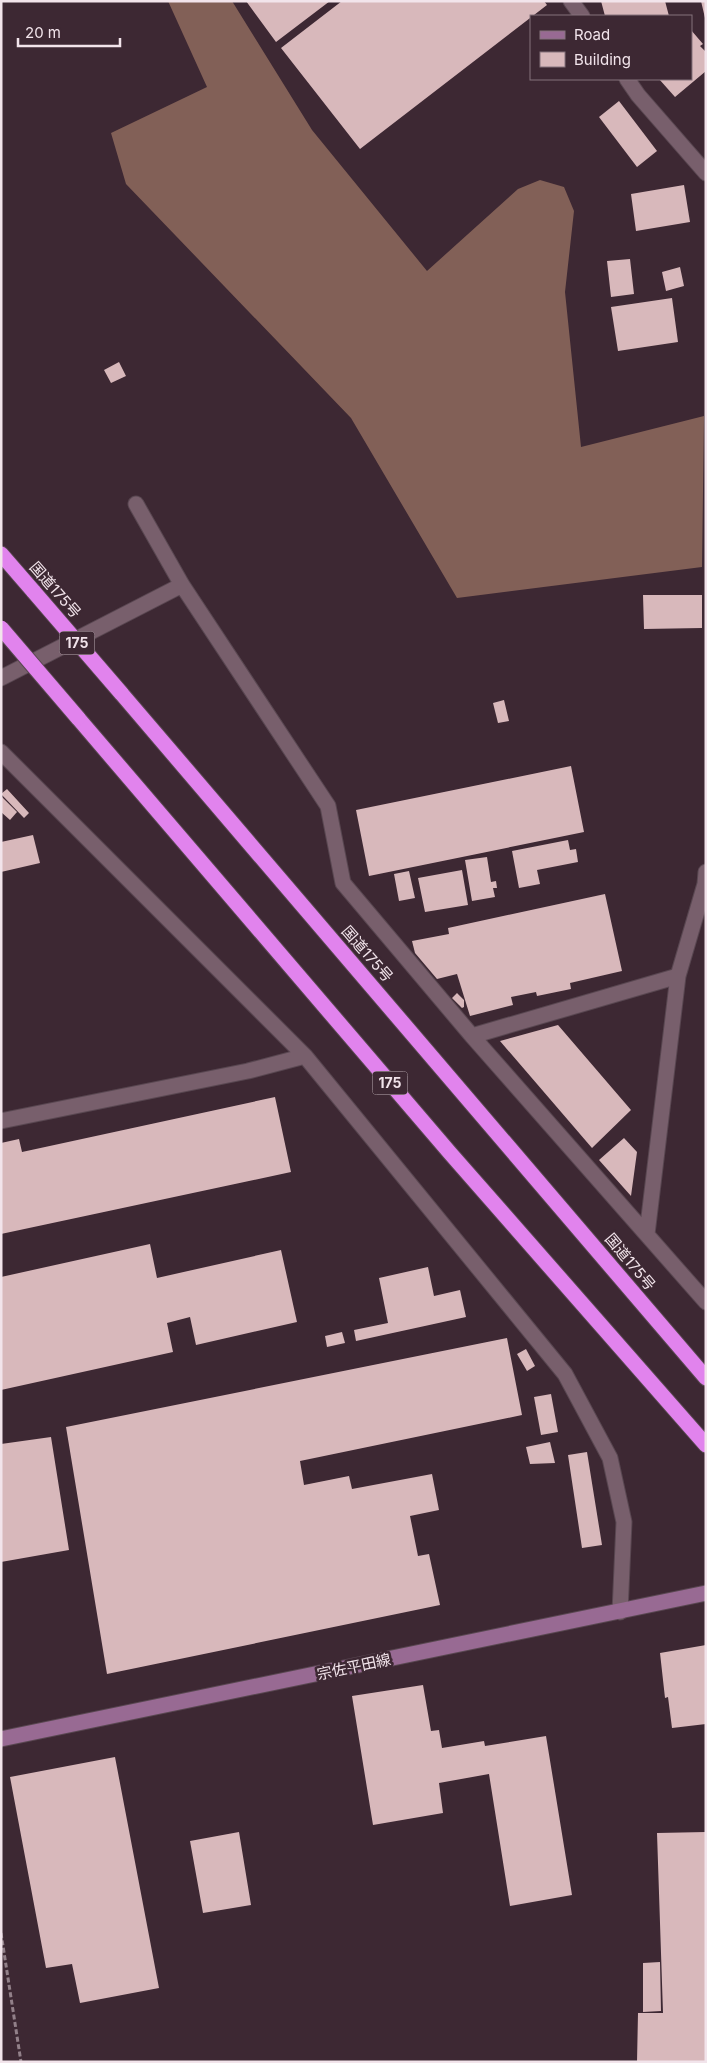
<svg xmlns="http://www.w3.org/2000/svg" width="707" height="2063" font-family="Inter,'Noto Sans JP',sans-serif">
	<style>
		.forest { fill: #826057 }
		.building { fill: #d8b8bb }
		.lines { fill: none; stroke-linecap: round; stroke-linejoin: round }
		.street-casing { stroke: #594751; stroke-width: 17 }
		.secondary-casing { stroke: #594751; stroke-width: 17 }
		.highway-casing { stroke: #594751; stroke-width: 17 }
		.path { stroke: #928089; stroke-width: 3; stroke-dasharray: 5 2.5; stroke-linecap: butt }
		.street { stroke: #785f6c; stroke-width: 15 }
		.secondary { stroke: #986a93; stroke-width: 15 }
		.highway { stroke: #e183ed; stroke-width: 15 }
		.highway-bridge-casing { stroke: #594751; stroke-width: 17; stroke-linecap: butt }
		.highway-bridge { stroke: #e183ed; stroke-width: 15 }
		.labels { text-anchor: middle; stroke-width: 5; stroke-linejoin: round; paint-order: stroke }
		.shield { fill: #3d2833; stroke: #bcacb4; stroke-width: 1 }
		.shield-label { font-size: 14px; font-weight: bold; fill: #f2e4eb }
		.street-label { font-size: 15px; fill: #f2e4eb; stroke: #3d2833 }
	</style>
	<rect width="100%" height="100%" fill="#3d2833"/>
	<!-- forest -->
	<path class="forest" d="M 168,1 L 232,1 L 312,130 L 427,271 L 518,189 L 540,180 L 564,187 L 574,211 L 565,292 L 581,447 L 704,416 L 702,567 L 457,598 L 351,418 L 126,184 L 111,133 L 207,87 Z"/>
	<!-- building -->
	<path class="building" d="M 246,1 L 330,1 L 276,42 Z
		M 342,1 L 544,1 L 547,5 L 360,149 L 281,48 Z
		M 601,1 L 665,1 L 669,16 L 605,16 Z
		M 701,1 L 706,1 L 706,18 L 705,18 Z
		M 691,30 L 703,44 L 700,46 L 706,52 L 706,71 L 675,97 L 659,79 L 691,79 Z
		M 619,101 L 657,151 L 637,167 L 599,117 Z
		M 684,185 L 690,222 L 636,231 L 631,194 Z
		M 630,259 L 634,294 L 611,297 L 607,261 Z
		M 680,267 L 684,286 L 666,291 L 662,272 Z
		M 672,298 L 678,342 L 618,351 L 611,307 Z
		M 119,362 L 126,376 L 111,383 L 104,370 Z
		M 643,595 L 702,595 L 702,628 L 644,629 Z
		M 504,700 L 509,721 L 498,723 L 493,703 Z
		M 571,766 L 584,832 L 369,876 L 356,810 Z
		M 7,789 L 29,813 L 24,818 L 1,794 Z
		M 1,796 L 17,812 L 10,820 L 1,812 Z
		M 33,835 L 40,863 L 1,872 L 1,842 Z
		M 568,840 L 570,850 L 576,849 L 578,862 L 537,870 L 540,884 L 519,888 L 512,851 Z
		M 487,857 L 491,882 L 496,881 L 497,888 L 493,888 L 495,897 L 472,901 L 465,860 Z
		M 462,870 L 468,905 L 425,912 L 418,878 Z
		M 409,871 L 415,898 L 399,901 L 394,874 Z
		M 605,894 L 622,971 L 570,983 L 571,989 L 537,996 L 536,992 L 511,997 L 513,1005 L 470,1016 L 457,974 L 437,979 L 415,953 L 412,941 L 449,934 L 448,928 Z
		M 457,993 L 464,1000 L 464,1007 L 462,1008 L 452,998 Z
		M 558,1025 L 631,1110 L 592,1148 L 500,1041 Z
		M 275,1097 L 291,1172 L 1,1234 L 1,1143 L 19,1139 L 22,1152 Z
		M 624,1138 L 637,1152 L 631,1196 L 599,1160 Z
		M 150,1244 L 157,1278 L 281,1250 L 297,1322 L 196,1345 L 190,1317 L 167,1323 L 173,1352 L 1,1390 L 1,1277 Z
		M 428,1267 L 434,1296 L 460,1290 L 466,1317 L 356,1341 L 354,1330 L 388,1323 L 379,1278 Z
		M 342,1332 L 345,1343 L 327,1347 L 325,1336 Z
		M 507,1338 L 522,1415 L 300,1461 L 304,1485 L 349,1476 L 352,1489 L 432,1474 L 439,1510 L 410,1516 L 418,1556 L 429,1554 L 440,1605 L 107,1674 L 66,1427 Z
		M 526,1349 L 535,1366 L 527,1371 L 517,1354 Z
		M 551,1394 L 558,1432 L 541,1435 L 534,1397 Z
		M 51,1437 L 69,1550 L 1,1562 L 1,1444 Z
		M 550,1442 L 555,1463 L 530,1464 L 526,1447 Z
		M 587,1452 L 602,1545 L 582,1548 L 568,1455 Z
		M 706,1645 L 706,1724 L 672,1728 L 668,1697 L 665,1698 L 660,1653 Z
		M 423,1685 L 431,1731 L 439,1730 L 442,1748 L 484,1741 L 485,1746 L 546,1736 L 572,1895 L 510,1906 L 489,1774 L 439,1783 L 443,1813 L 373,1825 L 352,1696 Z
		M 115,1757 L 159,1988 L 80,2003 L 72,1964 L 46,1968 L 10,1777 Z
		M 239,1832 L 251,1905 L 203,1913 L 190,1841 Z
		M 706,1832 L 706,2062 L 637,2062 L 638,2013 L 663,2013 L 657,1833 Z
		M 660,1962 L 661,2011 L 643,2012 L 643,1963 Z"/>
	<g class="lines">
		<!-- street casing -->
		<g class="street-casing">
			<path id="street" d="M 571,1 L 582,16
				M 627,79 L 638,95 L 706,173
				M 136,504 L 182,585 L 328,806 L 343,883 L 472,1036
				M 1,678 L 182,585
				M 1,752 L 305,1056 L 565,1374 L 610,1458 L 624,1522 L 620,1612
				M 678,976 L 472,1036 L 706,1302
				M 1,1121 L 248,1071 L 305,1056
				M 647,1234 L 678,976 L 705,884 L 706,872"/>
		</g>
		<!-- secondary casing -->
		<g class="secondary-casing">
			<path id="secondary" d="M 1,1739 L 706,1593"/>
		</g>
		<!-- highway casing -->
		<g class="highway-casing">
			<path id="highway" d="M 1,554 L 34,592
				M 121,693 L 706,1378
				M 78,718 L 450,1153 L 706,1445"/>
		</g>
		<!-- path -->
		<path class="path" d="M 1,1933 L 21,2062"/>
		<!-- street -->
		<use href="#street" class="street"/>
		<!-- secondary -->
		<use href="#secondary" class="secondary"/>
		<!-- highway -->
		<use href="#highway" class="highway"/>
		<!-- highway-bridge casing -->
		<g class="highway-bridge-casing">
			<path id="highway-bridge" d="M 34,592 L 121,693
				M 1,628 L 78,718"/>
		</g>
		<!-- highway-bridge -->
		<use href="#highway-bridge" class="highway-bridge"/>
	</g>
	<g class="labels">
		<!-- shield labels -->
		<g class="shield">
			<rect x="59.5" y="631.5" width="35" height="23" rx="4"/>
			<rect x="372.5" y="1071.5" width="35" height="23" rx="4"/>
		</g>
		<g class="shield-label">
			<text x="77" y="648">175</text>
			<text x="390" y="1088">175</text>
		</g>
		<!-- street labels -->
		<g class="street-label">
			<text transform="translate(55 590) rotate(49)" y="5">国道175号</text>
			<text transform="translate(367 954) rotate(49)" y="5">国道175号</text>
			<text transform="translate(630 1262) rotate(50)" y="5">国道175号</text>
			<text transform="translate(354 1667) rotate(-12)" y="5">宗佐平田線</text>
		</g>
	</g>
	<!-- border -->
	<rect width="707" height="2063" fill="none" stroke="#f2e4eb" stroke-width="5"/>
	<!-- legend -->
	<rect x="530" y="15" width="162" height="65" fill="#3d2833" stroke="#85737d"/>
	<rect x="540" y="31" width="25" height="8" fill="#986a93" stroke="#85737d"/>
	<text x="574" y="40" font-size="15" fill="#f2e4eb">Road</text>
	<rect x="540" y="52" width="25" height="15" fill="#d8b8bb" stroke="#85737d"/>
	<text x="574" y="65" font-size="15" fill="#f2e4eb">Building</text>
	<!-- scale -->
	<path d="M18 38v8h102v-8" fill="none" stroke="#f2e4eb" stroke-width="2.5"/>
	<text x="25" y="38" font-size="15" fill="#f2e4eb" stroke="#3d2833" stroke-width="4" paint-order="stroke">20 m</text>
</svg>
